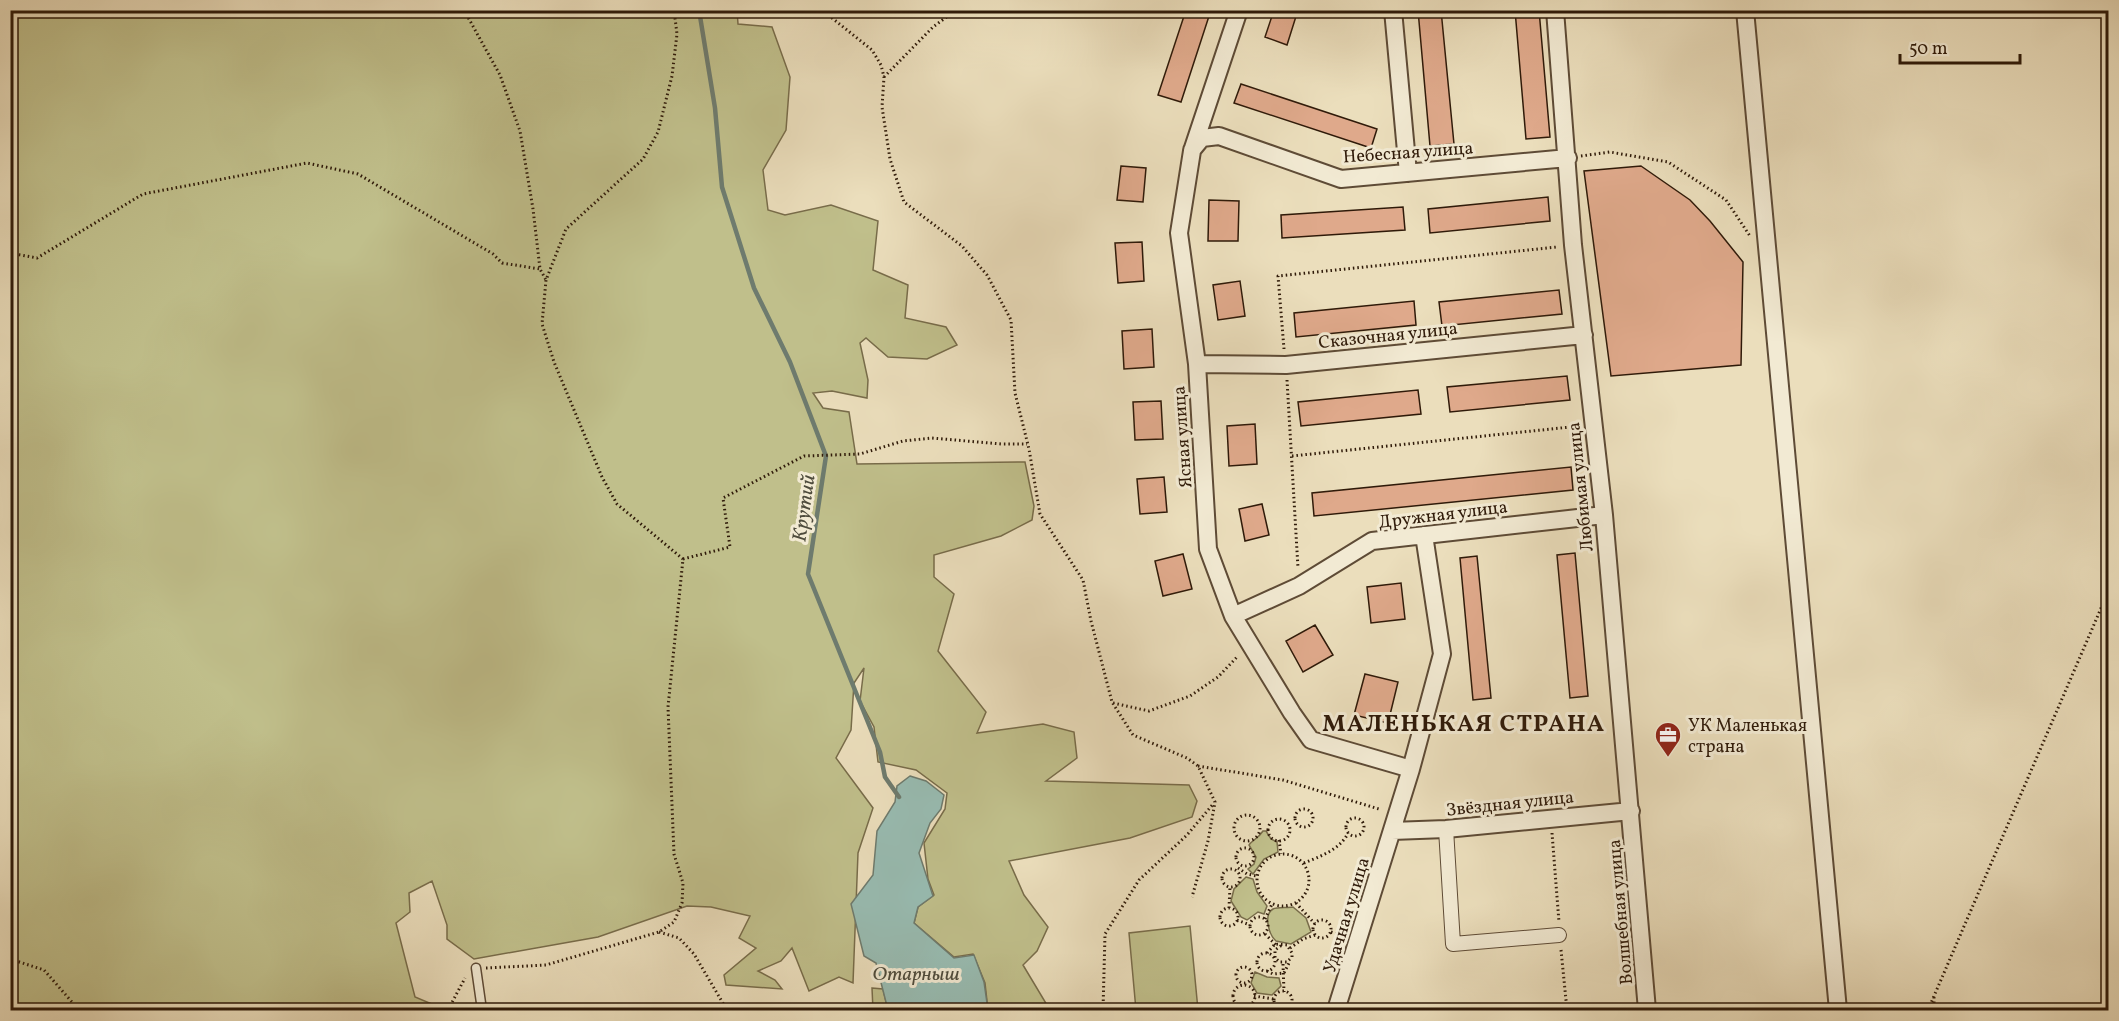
<svg xmlns="http://www.w3.org/2000/svg" width="2119" height="1021" font-family="Vollkorn,serif">
	<style>
		.green { fill: #c0bf8b; stroke: #786c4a; stroke-width: 1.5 }
		.water { fill: #98bcb2; stroke: #6e7b6e; stroke-width: 1.5 }
		.lines { fill: none; stroke-linecap: round; stroke-linejoin: round }
		.stream { stroke: #6e7b6e; stroke-width: 4.5 }
		.building { fill: #dfa98b; stroke: #2f1a09; stroke-width: 1.5 }
		.service-casing { stroke: #5e4b36; stroke-width: 11 }
		.pedestrian-casing { stroke: #5e4b36; stroke-width: 16 }
		.minor-casing { stroke: #5e4b36; stroke-width: 20 }
		.path { stroke: #2f1a09; stroke-width: 3; stroke-dasharray: 1.5 3; stroke-linecap: butt }
		.service { stroke: #f2ead3; stroke-width: 8 }
		.pedestrian { stroke: #f2ead3; stroke-width: 14 }
		.minor { stroke: #f2ead3; stroke-width: 16 }
		.labels { text-anchor: middle; stroke-width: 6; stroke-linejoin: round; paint-order: stroke }
		.street-label { font-size: 18px; fill: #2f1a09; stroke: #f2ead3 }
		.poi-label { font-size: 18px; fill: #2f1a09; stroke: #f2ead3; text-anchor: start }
		.water-label { font-size: 20px; font-style: italic; fill: #4e4b3c; stroke: #f2ead3 }
		.district-label { font-size: 24px; font-weight: bold; letter-spacing: 1.5px; fill: #2f1a09; stroke: #f2ead3 }
	</style>
	<rect width="100%" height="100%" fill="#ebdebc"/>
	<filter id="stains"><feTurbulence type="fractalNoise" baseFrequency=".00333" numOctaves="4"/><feColorMatrix values="0 0 0 0 .2 0 0 0 0 .09 0 0 0 0 .02 0 0 0 .5 -.17"/></filter>
	<radialGradient id="worn" r=".72"><stop offset=".6" stop-color="#630" stop-opacity="0"/><stop offset="1" stop-color="#630" stop-opacity=".3"/></radialGradient>
	<!-- green -->
	<path class="green" d="M 737,10 L 738,24 L 772,27 L 790,77 L 786,130 L 763,170 L 768,210 L 785,215 L 831,205 L 878,221 L 873,270 L 908,285 L 905,318 L 946,327 L 957,345 L 927,359 L 888,357 L 866,338 L 860,343 L 868,380 L 867,398 L 832,391 L 813,393 L 823,408 L 849,412 L 857,464 L 1025,462 L 1034,506 L 1032,520 L 1001,536 L 934,555 L 934,577 L 954,594 L 938,651 L 986,712 L 977,733 L 1043,724 L 1074,732 L 1077,758 L 1046,781 L 1189,785 L 1197,801 L 1192,817 L 1130,838 L 1009,861 L 1024,895 L 1048,927 L 1037,951 L 1023,965 L 1050,1010 L 988,1010 L 985,983 L 973,954 L 954,957 L 914,923 L 918,907 L 934,895 L 928,879 L 924,843 L 945,809 L 947,793 L 916,770 L 878,762 L 874,727 L 860,701 L 864,668 L 854,683 L 851,730 L 836,758 L 873,808 L 858,853 L 853,983 L 839,977 L 809,991 L 792,948 L 781,961 L 758,971 L 775,980 L 782,989 L 726,985 L 724,975 L 756,948 L 739,938 L 750,916 L 711,907 L 687,906 L 598,937 L 474,959 L 447,939 L 447,925 L 432,881 L 409,893 L 410,912 L 396,923 L 415,997 L 446,1010 L 11,1010 L 10,11 Z
		M 1263,831 L 1266,831 L 1271,839 L 1277,842 L 1278,852 L 1264,859 L 1253,874 L 1248,869 L 1254,864 L 1256,857 L 1249,845 C 1251,841 1258,839 1263,831 Z
		M 1246,877 L 1253,879 L 1257,892 L 1267,906 L 1264,914 L 1258,912 L 1247,920 L 1241,917 L 1231,901 L 1234,889 Z
		M 1293,907 L 1306,918 L 1311,932 L 1291,944 L 1276,941 C 1269,935 1263,915 1273,909 C 1277,907 1287,908 1293,907 Z
		M 1190,926 L 1198,1010 L 1136,1010 L 1129,933 Z
		M 1255,972 L 1267,977 L 1279,978 L 1281,986 L 1272,995 L 1257,993 L 1251,983 Z
		M 872,988 L 883,989 L 888,1010 L 873,1010 Z"/>
	<!-- water -->
	<path class="water" d="M 910,776 L 926,781 L 944,795 L 941,809 L 930,823 L 919,853 L 933,896 L 918,907 L 914,923 L 954,958 L 974,955 L 984,982 L 988,1010 L 888,1010 L 876,963 L 864,956 L 851,904 L 873,875 L 877,831 L 895,802 L 897,786 Z"/>
	<g class="lines">
		<!-- stream -->
		<path class="stream" d="M 699,10 L 715,108 L 722,187 L 754,288 L 790,362 L 826,456 L 808,574 L 880,752 L 885,777 L 899,797"/>
	</g>
	<!-- building -->
	<path class="building" d="M 1186,10 L 1211,10 L 1181,102 L 1158,95 Z
		M 1274,10 L 1298,10 L 1287,45 L 1265,37 Z
		M 1418,10 L 1441,10 L 1454,144 L 1430,146 Z
		M 1515,10 L 1539,10 L 1550,137 L 1526,139 Z
		M 1241,84 L 1377,129 L 1371,148 L 1234,103 Z
		M 1121,166 L 1146,168 L 1143,202 L 1117,200 Z
		M 1641,166 L 1690,200 L 1710,221 L 1743,262 L 1741,365 L 1611,376 L 1584,171 Z
		M 1548,197 L 1550,221 L 1430,233 L 1428,209 Z
		M 1209,200 L 1239,201 L 1238,241 L 1208,241 Z
		M 1403,207 L 1405,230 L 1282,238 L 1281,215 Z
		M 1142,242 L 1144,281 L 1118,283 L 1115,243 Z
		M 1240,281 L 1245,316 L 1218,320 L 1213,285 Z
		M 1559,290 L 1562,314 L 1442,326 L 1439,302 Z
		M 1414,301 L 1416,325 L 1296,337 L 1294,313 Z
		M 1152,329 L 1154,367 L 1124,369 L 1122,331 Z
		M 1567,376 L 1570,400 L 1450,412 L 1447,387 Z
		M 1418,390 L 1421,414 L 1301,426 L 1298,402 Z
		M 1161,401 L 1163,439 L 1135,440 L 1133,402 Z
		M 1255,424 L 1257,464 L 1229,466 L 1227,426 Z
		M 1571,467 L 1573,490 L 1314,516 L 1312,493 Z
		M 1164,477 L 1167,512 L 1140,514 L 1137,479 Z
		M 1262,504 L 1269,535 L 1245,541 L 1239,509 Z
		M 1575,553 L 1588,696 L 1570,698 L 1557,555 Z
		M 1183,554 L 1192,589 L 1163,596 L 1155,561 Z
		M 1477,556 L 1491,698 L 1473,700 L 1460,558 Z
		M 1401,583 L 1405,619 L 1371,623 L 1367,587 Z
		M 1315,625 L 1333,655 L 1303,672 L 1286,641 Z
		M 1365,674 L 1398,682 L 1388,723 L 1354,715 Z"/>
	<g class="lines">
		<!-- service casing -->
		<g class="service-casing">
			<path id="service" d="M 476,968 L 482,1010"/>
		</g>
		<!-- pedestrian casing -->
		<g class="pedestrian-casing">
			<path id="pedestrian" d="M 1446,829 L 1453,944 L 1559,935"/>
		</g>
		<!-- minor casing -->
		<g class="minor-casing">
			<path id="minor" d="M 1239,10 L 1192,151 L 1179,233 L 1197,364 L 1208,549 L 1233,616 L 1292,713 L 1311,740 L 1411,769
				M 1393,10 L 1408,173
				M 1555,10 L 1573,245 L 1604,515 L 1647,1010
				M 1745,10 L 1838,1010
				M 1192,150 L 1202,138 L 1219,136 L 1341,179 L 1568,158
				M 1197,364 L 1286,365 L 1584,335
				M 1233,616 L 1299,586 L 1372,541 L 1604,515
				M 1392,831 L 1446,829 L 1631,811
				M 1336,1010 L 1411,769 L 1442,654 L 1424,535"/>
		</g>
		<!-- path -->
		<path class="path" d="M 464,10 L 500,75 L 520,131 L 533,209 L 540,269 L 546,280
			M 827,10 L 832,18 L 872,50 L 881,65 L 884,77 L 882,107 L 890,159 L 904,202 L 962,246 L 980,267 L 987,275 L 1011,320 L 1015,393 L 1029,449 L 1040,514 L 1083,580 L 1091,621 L 1112,702 L 1133,735 L 1187,758 L 1198,766 L 1215,802 L 1208,841 L 1192,897
			M 884,77 L 933,27 L 956,10
			M 1581,156 L 1610,152 L 1668,162 L 1726,200 L 1750,236
			M 10,253 L 37,258 L 143,194 L 307,163 L 358,174 L 493,254 L 502,263 L 540,269
			M 1284,349 L 1278,276 L 1557,247
			M 1287,380 L 1298,568
			M 1292,456 L 1580,426
			M 683,559 L 730,547 L 723,498 L 804,456 L 860,454 L 903,441 L 932,438 L 1001,444 L 1027,444
			M 1113,703 L 1149,711 L 1190,696 L 1218,677 L 1238,656
			M 1198,766 L 1283,780 L 1379,809
			M1295 818a9 9 0 1 1 18 0a9 9 0 1 1-18 0Z
			M1234 828a13 13 0 1 1 26 0a13 13 0 1 1-26 0Z
			M1346 827a9 9 0 1 1 18 0a9 9 0 1 1-18 0Z
			M1268 830a11 11 0 1 1 22 0a11 11 0 1 1-22 0Z
			M 1552,833 L 1559,922
			M 1279,840 L 1281,854
			M1236 857a9 9 0 1 1 18 0a9 9 0 1 1-18 0Z
			M1257 880a26 26 0 1 1 52 0a26 26 0 1 1-52 0Z
			M 1304,863 C 1319,857 1341,849 1348,833
			M 1238,868 L 1247,874 L 1257,876
			M1222 878a9 9 0 1 1 18 0a9 9 0 1 1-18 0Z
			M 1296,903 L 1315,924
			M 1229,908 L 1230,887
			M1220 917a9 9 0 1 1 18 0a9 9 0 1 1-18 0Z
			M1250 926a9 9 0 1 1 18 0a9 9 0 1 1-18 0Z
			M 1265,919 L 1272,904
			M 1237,920 L 1250,925
			M1313 929a9 9 0 1 1 18 0a9 9 0 1 1-18 0Z
			M 659,932 L 679,938 L 694,954 L 727,1010
			M 1331,932 L 1343,936
			M 1265,934 L 1276,945
			M 1290,948 L 1303,939 L 1315,935
			M 1561,950 L 1567,1010
			M 1267,953 L 1275,944 L 1287,945 L 1292,953 L 1292,957 L 1287,962 L 1280,962 L 1275,958 L 1275,950 L 1282,945
			M1257 962a9 9 0 1 1 18 0a9 9 0 1 1-18 0Z
			M 10,959 L 44,970 L 72,1002 L 75,1010
			M 1283,964 L 1284,992
			M1236 975a8 8 0 1 1 16 0a8 8 0 1 1-16 0Z
			M 486,968 L 546,965 L 659,932 L 674,922 L 682,903 L 683,883 L 674,854 L 668,707 L 683,559 L 617,504 L 602,477 L 554,362 L 542,324 L 546,280 L 566,229 L 643,159 L 658,132 L 672,76 L 677,34 L 674,10
			M 1267,971 L 1273,974 L 1284,973 L 1290,961
			M1233 996a11 11 0 1 1 22 0a11 11 0 1 1-22 0Z
			M1274 1000a9 9 0 1 1 18 0a9 9 0 1 1-18 0Z
			M 1254,996 L 1274,999
			M 1934,997 L 1934,1010
			M 448,1010 L 465,978
			M 1103,1010 L 1105,934 L 1139,880 L 1187,835 L 1214,803
			M 1928,1010 L 2108,592"/>
		<!-- service -->
		<use href="#service" class="service"/>
		<!-- pedestrian -->
		<use href="#pedestrian" class="pedestrian"/>
		<!-- minor -->
		<use href="#minor" class="minor"/>
	</g>
	<!-- icons -->
	<defs>
		<g id="office-pin" transform="scale(1.35)"><path d="M0 17L-7.5 6A9.5 9.5 0 1 1 7.5 6Z" fill="#8f2418" stroke="#f2ead3"/><path d="M-6-3h4V-5.5h4V-3h4V5H-6ZM-1-4.5V-3h2v-1.5ZM-6 0V1H6V0Z" fill="#fff"/></g>
	</defs>
	<g fill-rule="evenodd">
		<use href="#office-pin" x="1668" y="735"/>
	</g>
	<g class="labels">
		<!-- street labels -->
		<g class="street-label">
			<text transform="translate(1408 152) rotate(-4)" y="6">Небесная улица</text>
			<text transform="translate(1388 335) rotate(-6)" y="6">Сказочная улица</text>
			<text transform="translate(1182 437) rotate(-94)" y="6">Ясная улица</text>
			<text transform="translate(1580 487) rotate(-96)" y="6">Любимая улица</text>
			<text transform="translate(1443 514) rotate(-7)" y="6">Дружная улица</text>
			<text transform="translate(1510 803) rotate(-6)" y="6">Звёздная улица</text>
			<text transform="translate(1620 912) rotate(-95)" y="6">Волшебная улица</text>
			<text transform="translate(1346 915) rotate(-73)" y="6">Удачная улица</text>
		</g>
		<!-- poi labels -->
		<g class="poi-label">
			<text x="1688" y="731">УК Маленькая<tspan x="1688" dy="21">страна</tspan></text>
		</g>
		<!-- water labels -->
		<g class="water-label">
			<text transform="translate(803 508) rotate(-82)" y="7">Крутий</text>
			<text x="916" y="980">Отарныш</text>
		</g>
		<!-- district labels -->
		<g class="district-label">
			<text x="1464" y="731">МАЛЕНЬКАЯ СТРАНА</text>
		</g>
	</g>
	<!-- margin -->
	<rect width="2119" height="1021" fill="none" stroke="#ebdebc" stroke-width="36"/>
	<rect x="12" y="12" width="2095" height="997" fill="none" stroke="#2f1a09" stroke-width="3"/>
	<rect x="18" y="18" width="2083" height="985" fill="none" stroke="#2f1a09" stroke-width="1.5"/>
	<!-- scale -->
	<path d="M1900 54v9h120v-9" fill="none" stroke="#2f1a09" stroke-width="3"/>
	<text x="1909" y="54" font-size="18" fill="#2f1a09" stroke="#f2ead3" stroke-width="4.5" paint-order="stroke">50 m</text>
	<rect width="100%" height="100%" filter="url(#stains)"/>
	<rect width="100%" height="100%" fill="url(#worn)"/>
</svg>
